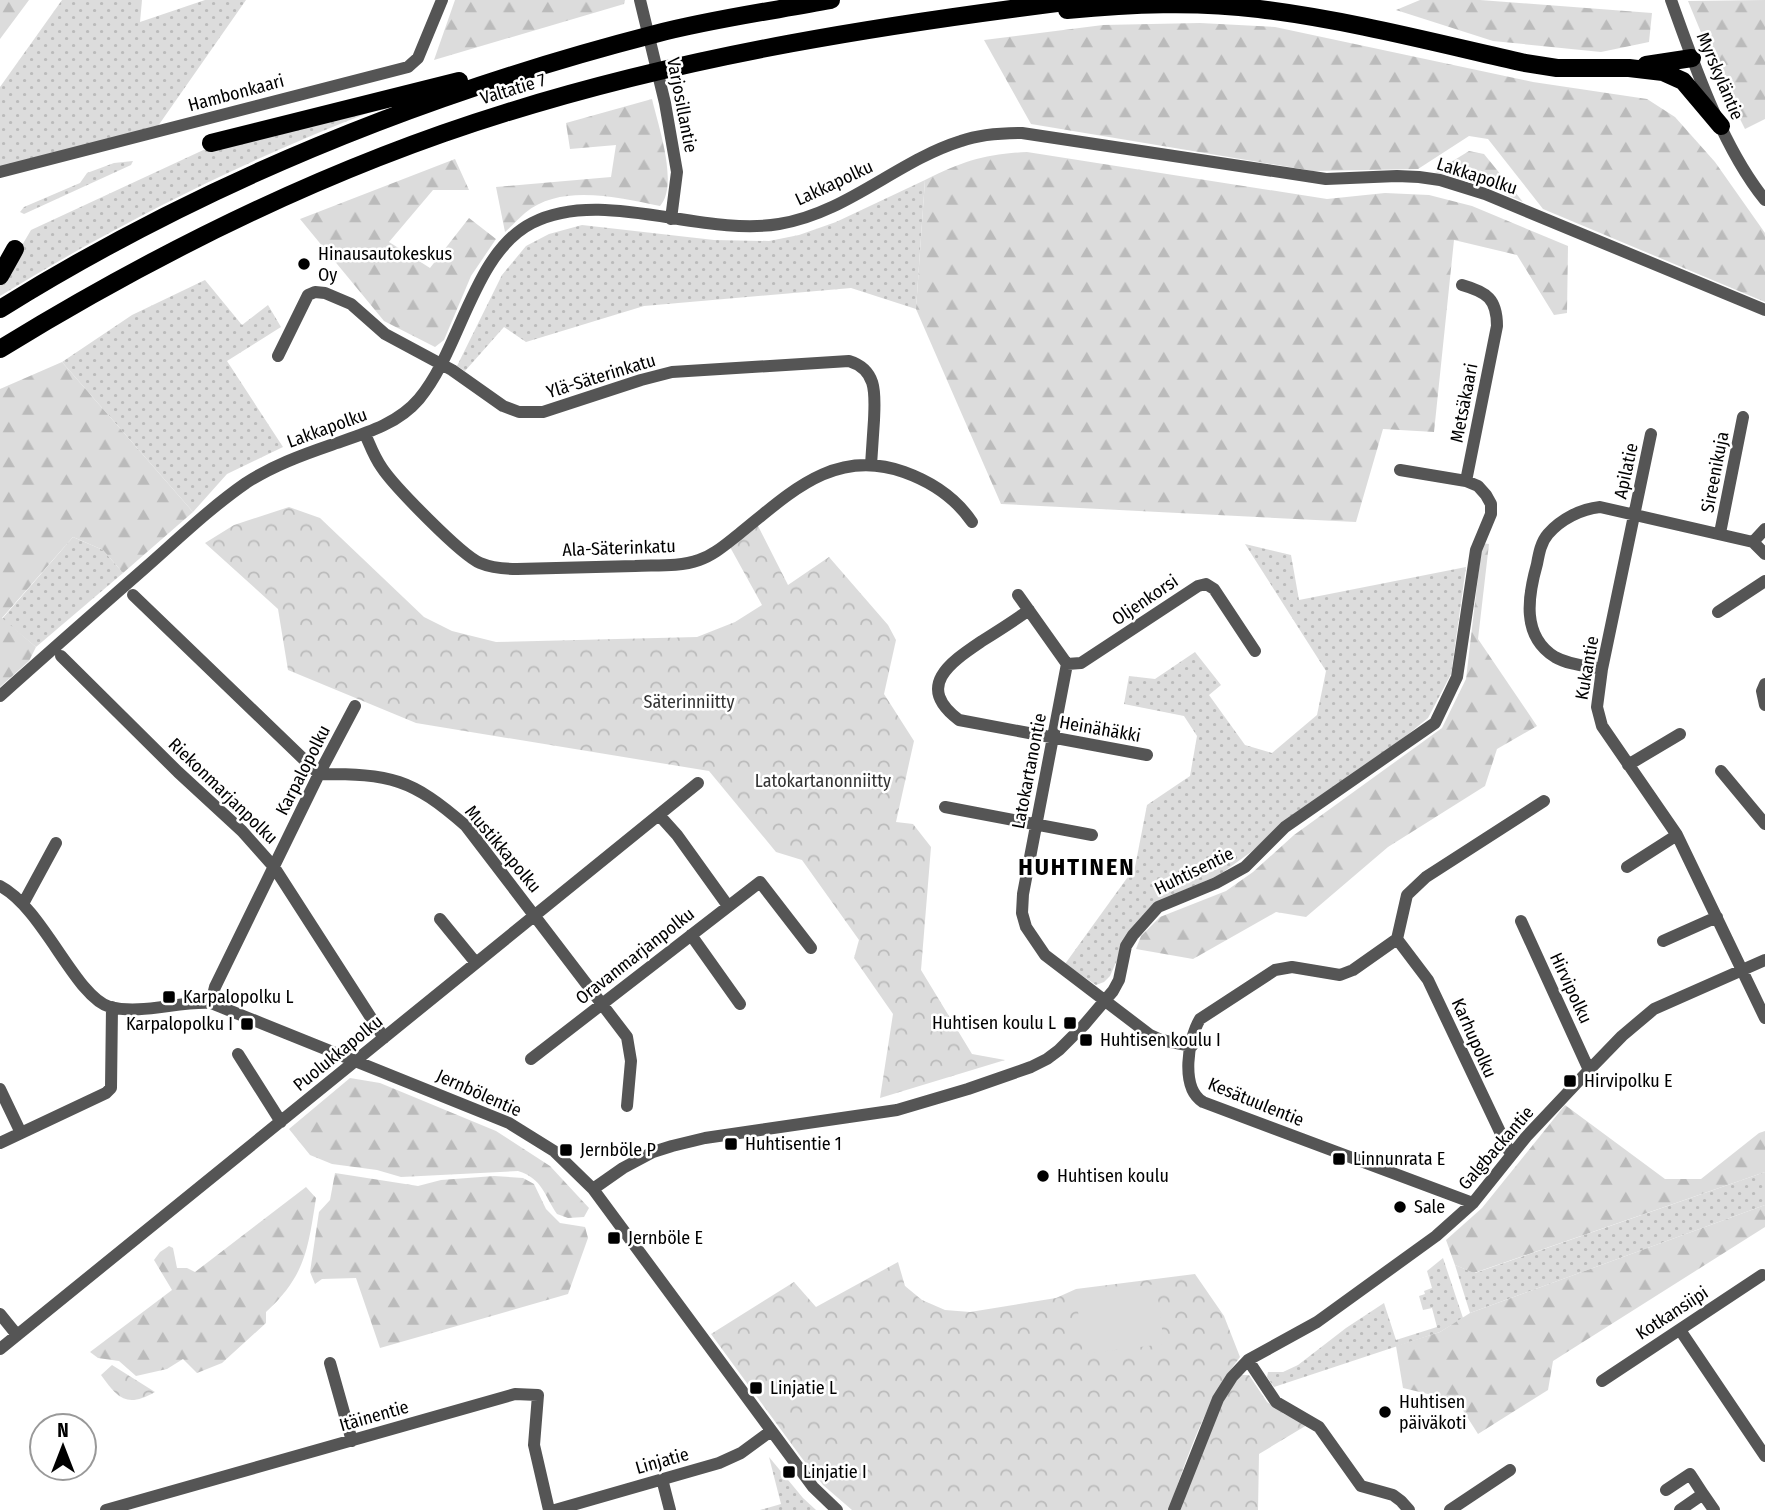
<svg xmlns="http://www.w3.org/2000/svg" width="1765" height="1510" font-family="'Fira Sans Condensed',sans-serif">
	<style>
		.grass { fill: url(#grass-dots) }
		.forest { fill: url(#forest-firs) }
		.park { fill: url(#park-crowns) }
		.pitch { fill: #dcdcdc }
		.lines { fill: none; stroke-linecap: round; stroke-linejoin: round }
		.minor { stroke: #555; stroke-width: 12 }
		.highway { stroke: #000; stroke-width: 18 }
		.poi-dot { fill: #000; stroke: #fff; stroke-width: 2.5 }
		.labels { text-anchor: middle; stroke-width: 5; stroke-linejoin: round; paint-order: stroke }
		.street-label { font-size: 18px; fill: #000; stroke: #fff }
		.poi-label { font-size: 18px; fill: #000; stroke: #fff; text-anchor: start }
		.park-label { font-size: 18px; fill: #333; stroke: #fff }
		.district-label { font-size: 24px; font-weight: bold; letter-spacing: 2px; fill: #000; stroke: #fff }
	</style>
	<defs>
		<pattern id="grass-dots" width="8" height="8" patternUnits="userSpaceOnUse" patternTransform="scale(1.75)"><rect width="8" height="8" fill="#dcdcdc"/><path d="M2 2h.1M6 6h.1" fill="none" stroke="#bbb" stroke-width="1.8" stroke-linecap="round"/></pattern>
		<pattern id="forest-firs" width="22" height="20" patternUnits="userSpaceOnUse" patternTransform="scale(1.75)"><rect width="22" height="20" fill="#dcdcdc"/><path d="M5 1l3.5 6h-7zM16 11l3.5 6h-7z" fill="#bbb"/></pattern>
		<pattern id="park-crowns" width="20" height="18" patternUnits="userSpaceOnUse" patternTransform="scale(1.75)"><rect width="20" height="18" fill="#dcdcdc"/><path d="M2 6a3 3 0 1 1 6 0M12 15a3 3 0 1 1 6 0" fill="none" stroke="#bbb"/></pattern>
	</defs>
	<rect width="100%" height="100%" fill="#fff"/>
	<!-- grass -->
	<path class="grass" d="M 62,0 L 142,0 L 140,22 L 205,0 L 246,0 L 158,126 L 0,168 L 0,87 Z
		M 373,111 C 243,161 119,223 0,296 L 0,283 L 31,230 L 212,146 Z
		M 133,161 L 131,165 L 24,214 L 20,212 L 24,207 L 80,183 L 87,173 L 114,163 Z
		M 925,180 L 916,309 L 851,288 L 644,306 L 526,342 L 504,327 L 465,371 L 457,366 L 502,275 L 526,246 L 549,234 L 582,225 L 714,240 L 769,241 L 799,235 L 836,222 Z
		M 205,280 L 242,325 L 268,305 L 281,327 L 227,361 L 283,447 L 227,474 L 193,512 L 62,362 L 132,315 Z
		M 73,537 L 103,550 L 123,573 L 36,647 L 2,619 Z
		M 1245,544 L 1291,555 L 1299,600 L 1466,567 L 1451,674 L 1428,718 L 1401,740 L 1288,819 L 1251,852 L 1219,875 L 1157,902 L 1128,935 L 1110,976 L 1104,982 L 1096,985 L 1065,964 L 1135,867 L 1147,805 L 1190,776 L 1197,736 L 1184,716 L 1124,704 L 1129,676 L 1155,679 L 1195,652 L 1221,685 L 1209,695 L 1245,745 L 1272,753 L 1317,715 L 1326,671 Z
		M 1765,1172 L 1765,1205 L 1470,1313 L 1455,1265 L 1475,1273 Z
		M 1443,1258 L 1463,1318 L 1440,1332 L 1274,1387 L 1267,1377 L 1268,1372 L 1283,1372 L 1298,1365 L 1346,1328 L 1384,1303 L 1396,1340 L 1437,1327 L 1432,1308 L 1423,1310 L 1419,1296 L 1425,1294 L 1424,1291 L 1432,1288 L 1427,1271 Z
		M 769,1457 L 803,1498 L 816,1510 L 760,1510 L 781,1504 Z"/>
	<!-- forest -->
	<path class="forest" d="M 0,0 L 29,0 L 0,39 Z
		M 455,0 L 625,0 L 624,4 L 434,60 Z
		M 1420,0 L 1480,0 L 1652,13 L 1649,42 L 1601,52 L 1493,41 L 1396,10 Z
		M 1765,0 L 1765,119 L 1745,129 L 1722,83 L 1688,1 Z
		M 1200,23 L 1275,27 L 1533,82 L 1647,99 L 1675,117 L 1715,162 L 1765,233 L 1765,302 L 1543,209 L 1488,139 L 1469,136 L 1418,169 L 1313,171 L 1031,124 L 984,40 L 1103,25 Z
		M 652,99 C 658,125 679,185 660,206 C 619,198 561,183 525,213 C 518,219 512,226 505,232 L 496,187 L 611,177 L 616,145 L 570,149 L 566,123 Z
		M 1469,151 L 1484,154 L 1523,202 L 1485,185 L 1435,172 Z
		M 1027,152 L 1327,199 L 1385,193 L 1429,195 L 1472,206 L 1568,246 L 1567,313 L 1554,315 L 1517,255 L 1454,240 L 1434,432 L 1383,429 L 1356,522 L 1001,504 L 916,309 L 925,180 C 964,161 984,154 1027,152 Z
		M 455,159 L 469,190 L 433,190 L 389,242 L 430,268 L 469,218 L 496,239 L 471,276 L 444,340 L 435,347 L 384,321 L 300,219 Z
		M 62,362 L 193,512 L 123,573 L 103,550 L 73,537 L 2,618 L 36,647 L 29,661 L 0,687 L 0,389 Z
		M 1482,543 L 1489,544 L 1478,639 L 1537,726 L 1497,749 L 1485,786 L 1388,847 L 1306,917 L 1276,912 L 1193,959 L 1136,949 L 1141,936 L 1160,917 L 1226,891 L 1253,872 L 1294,835 L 1442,728 L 1466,679 Z
		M 350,1078 L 380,1083 L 496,1131 L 550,1166 L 589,1208 L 584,1217 L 568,1218 L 557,1214 C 544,1195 543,1179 518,1171 L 401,1177 L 377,1170 L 332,1164 L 310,1155 L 289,1129 Z
		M 1565,1105 L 1665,1179 L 1701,1179 L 1759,1133 L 1765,1131 L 1765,1172 L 1474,1273 L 1455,1265 L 1446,1240 L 1482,1208 Z
		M 335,1173 L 418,1186 L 441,1180 L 494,1176 L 523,1178 L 534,1184 L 546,1209 L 560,1223 L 585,1227 L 588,1238 L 568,1294 L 380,1348 L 356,1278 L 322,1279 L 315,1284 L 310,1272 L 319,1212 L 330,1200 Z
		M 306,1187 L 316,1198 C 308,1250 305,1276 266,1312 L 266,1323 L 222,1363 L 197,1373 L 183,1359 L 167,1369 L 136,1376 L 119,1361 L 98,1358 L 90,1352 L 172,1290 L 154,1260 L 160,1252 L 169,1246 L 173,1248 L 177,1268 L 187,1268 L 195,1272 Z
		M 1765,1205 L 1765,1227 L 1553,1361 L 1548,1390 L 1478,1434 L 1457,1401 L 1403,1388 L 1396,1346 L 1440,1332 L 1470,1313 Z"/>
	<!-- park -->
	<path class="park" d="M 289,507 L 320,518 L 424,617 L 452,631 L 496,642 L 697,637 L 735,622 L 762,605 L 730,547 L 757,524 L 788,585 L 829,557 L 888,625 L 896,640 L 884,694 L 914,741 L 896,822 L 913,824 L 931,847 L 921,970 L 972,1054 L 1005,1060 L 880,1098 L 893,1014 L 854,958 L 859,940 L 802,860 L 776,852 L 709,771 L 416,723 L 288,670 L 278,609 L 205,543 L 234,525 Z
		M 898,1262 L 905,1286 L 922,1300 L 945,1310 L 970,1312 L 1056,1298 L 1076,1289 L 1195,1274 L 1224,1316 L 1240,1357 C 1205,1402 1187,1457 1169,1510 L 852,1510 L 823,1485 L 801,1457 L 711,1334 L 794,1282 L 816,1307 Z
		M 112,1365 L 155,1392 C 127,1408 118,1399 101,1375 Z
		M 1241,1375 L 1249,1375 L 1267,1402 L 1284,1414 L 1307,1425 L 1259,1454 L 1258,1510 L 1178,1510 C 1196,1465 1209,1412 1241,1375 Z"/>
	<!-- pitch -->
	<path class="pitch" d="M 1156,1284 L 1164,1344 L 1083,1354 L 1076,1294 Z"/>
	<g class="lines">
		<!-- minor -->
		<path class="minor" d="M 640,0 L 665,103 L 677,172 L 671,219
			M 1671,0 C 1694,64 1722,147 1765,200
			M 0,172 L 408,67 L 418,58 L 442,0
			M 1462,285 C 1487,292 1497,299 1497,326 L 1466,481
			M 278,356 L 308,295 L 315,292 L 325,293 L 351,304 L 385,334 L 452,370 L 503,406 L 519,412 L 543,412 L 641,380 L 672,372 L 849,361 C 878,370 875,395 874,420 C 873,435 872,450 871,465
			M 365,434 C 370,445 374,457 382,468 C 394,486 461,555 480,563 C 492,568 505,569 517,569 C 557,568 596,567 635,566 C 656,565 679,567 699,560 C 714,555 726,544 739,534 C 789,494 834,447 904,472 C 932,482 955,497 972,522
			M 1651,434 L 1602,669 L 1597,707 L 1602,726 L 1677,835 L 1765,1018
			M 1720,533 L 1743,417
			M 1753,542 L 1765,529
			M 133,595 L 319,774 C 391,774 411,778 466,826 L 627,1037 L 631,1061 L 627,1106
			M 1018,595 L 1067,664 L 1023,894 L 1022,913 L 1026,927 L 1045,955 L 1150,1035 L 1161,1040 L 1192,1046
			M 1029,610 C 1014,621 998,631 982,641 C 951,662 914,686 959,720 L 1147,755
			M 1718,612 L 1765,581
			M 61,656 L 178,772 L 242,831 L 274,867 L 384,1038
			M 1067,664 L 1081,663 L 1198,586 L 1206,584 L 1214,589 L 1255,651
			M 1602,669 C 1587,666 1569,665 1555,657 C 1521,636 1528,596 1537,564 C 1539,553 1541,542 1548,534 C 1561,519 1581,509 1600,507 L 1753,542 L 1765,554
			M 1765,684 L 1762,691 L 1765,705
			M 0,696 C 48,653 97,610 145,568 C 178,539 210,508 246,483 C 272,466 302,455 331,445 C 363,434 397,425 419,399 C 461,349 473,253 532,223 C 602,187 701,237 779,224 C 847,213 897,161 961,141 C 981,134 1001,133 1022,133 L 1326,179 L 1397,176 L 1419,177 L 1440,180 L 1485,194 L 1765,310
			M 1628,765 L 1680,734
			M 1721,771 L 1765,824
			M 945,807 L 1092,835
			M 659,815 L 677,835 L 728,906
			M 1627,867 L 1677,835
			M 0,886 C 43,908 76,998 110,1007 C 142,1015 178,1001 211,1003 L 509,1123 L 554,1151 L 593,1189 L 813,1487 L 837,1510
			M 24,902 L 56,843
			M 440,919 L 476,963
			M 1521,921 L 1589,1070
			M 691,935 L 740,1004
			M 1397,939 L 1428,980 L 1511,1155
			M 1663,941 L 1717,917
			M 211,1003 L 215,987 L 319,774 L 355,706
			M 238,1054 L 281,1122
			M 531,1059 L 760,882 L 811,948
			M 0,1089 L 21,1133
			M 0,1143 L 106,1093 L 111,1088 L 112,1007
			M 593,1189 L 623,1168 L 653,1152 L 672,1146 L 705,1138 L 897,1110 L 968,1089 L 1031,1067 L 1047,1059 L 1059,1050 L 1084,1025 L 1113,991 L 1119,980 L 1126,946 L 1133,935 L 1158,907 L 1216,883 L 1245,867 L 1285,827 L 1435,723 L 1457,677 L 1476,550 L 1491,514 L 1491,504 L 1486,495 L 1478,486 L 1466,481 L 1400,470
			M 1473,1203 L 1203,1102 C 1180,1088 1188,1039 1200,1019 L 1275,970 L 1292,967 L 1340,975 L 1353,970 L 1397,939 L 1407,895 L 1426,877 L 1544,801
			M 0,1314 L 17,1335
			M 1680,1330 L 1765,1456
			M 0,1349 L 698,783
			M 1248,1360 L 1276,1402 L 1319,1427 L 1361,1486 L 1393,1495 L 1401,1501 L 1409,1510
			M 330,1363 L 352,1441
			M 1602,1381 L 1762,1275
			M 662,1479 L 670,1510
			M 1666,1490 L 1690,1474 L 1703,1494
			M 106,1510 L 515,1394 L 538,1395 L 534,1445 L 549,1510
			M 555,1510 L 719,1463 L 741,1453 L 771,1431
			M 1174,1510 L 1218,1399 L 1232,1377 L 1248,1360 L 1317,1322 L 1436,1236 L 1473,1203 L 1526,1137 L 1589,1070 L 1622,1036 L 1654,1009 L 1765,960
			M 1450,1510 L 1510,1470
			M 1680,1510 L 1703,1494 L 1714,1510"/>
		<!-- highway -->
		<path class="highway" d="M 1067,10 C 1131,4 1195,1 1259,9 C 1349,20 1436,43 1525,63 L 1557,68 L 1629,68 L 1663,72 L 1683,81 L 1721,126
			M 1646,65 L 1692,58
			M 211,143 L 459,81
			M 0,276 L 15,249
			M 0,309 C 204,182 422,94 655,34 C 712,19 772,11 831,0
			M 0,349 C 158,252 327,168 505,113 C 693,54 887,24 1081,0"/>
	</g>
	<!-- markers -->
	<g class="poi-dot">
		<circle cx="304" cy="264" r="7"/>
		<rect x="162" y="990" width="14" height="14" rx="3.5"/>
		<rect x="1063" y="1016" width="14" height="14" rx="3.5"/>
		<rect x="240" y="1017" width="14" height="14" rx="3.5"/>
		<rect x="1079" y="1033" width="14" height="14" rx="3.5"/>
		<rect x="1563" y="1074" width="14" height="14" rx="3.5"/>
		<rect x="724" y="1137" width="14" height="14" rx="3.5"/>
		<rect x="559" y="1143" width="14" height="14" rx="3.5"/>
		<rect x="1332" y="1152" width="14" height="14" rx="3.5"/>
		<circle cx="1043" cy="1176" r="7"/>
		<circle cx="1400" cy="1207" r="7"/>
		<rect x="607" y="1231" width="14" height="14" rx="3.5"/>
		<rect x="749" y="1381" width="14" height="14" rx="3.5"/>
		<circle cx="1385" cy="1412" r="7"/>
		<rect x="782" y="1465" width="14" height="14" rx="3.5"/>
	</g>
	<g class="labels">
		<!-- street labels -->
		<g class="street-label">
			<text transform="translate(1720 76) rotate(67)" y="6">Myrskyläntie</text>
			<text transform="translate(513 89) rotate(-17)" y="6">Valtatie 7</text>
			<text transform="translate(236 93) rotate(-15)" y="6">Hambonkaari</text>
			<text transform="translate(682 105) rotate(79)" y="6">Varjosillantie</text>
			<text transform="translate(1477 176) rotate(18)" y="6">Lakkapolku</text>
			<text transform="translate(834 183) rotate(-25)" y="6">Lakkapolku</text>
			<text transform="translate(601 376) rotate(-17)" y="6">Ylä-Säterinkatu</text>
			<text transform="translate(1464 403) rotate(-79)" y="6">Metsäkaari</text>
			<text transform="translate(327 428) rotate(-20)" y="6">Lakkapolku</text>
			<text transform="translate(1626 471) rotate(-78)" y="6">Apilatie</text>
			<text transform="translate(1715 472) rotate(-79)" y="6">Sireenikuja</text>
			<text transform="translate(619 548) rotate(-2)" y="6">Ala-Säterinkatu</text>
			<text transform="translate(1145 600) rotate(-34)" y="6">Oljenkorsi</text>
			<text transform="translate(1587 668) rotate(-80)" y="6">Kukantie</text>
			<text transform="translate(1100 729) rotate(10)" y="6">Heinähäkki</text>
			<text transform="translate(303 770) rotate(-63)" y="6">Karpalopolku</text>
			<text transform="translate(1029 771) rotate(-79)" y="6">Latokartanontie</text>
			<text transform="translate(223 791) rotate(44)" y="6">Riekonmarjanpolku</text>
			<text transform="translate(503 849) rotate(50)" y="6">Mustikkapolku</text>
			<text transform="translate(1194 871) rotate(-26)" y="6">Huhtisentie</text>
			<text transform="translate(635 956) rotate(-38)" y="6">Oravanmarjanpolku</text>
			<text transform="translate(1571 988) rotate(65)" y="6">Hirvipolku</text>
			<text transform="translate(1474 1038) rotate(66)" y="6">Karhupolku</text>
			<text transform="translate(338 1053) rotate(-39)" y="6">Puolukkapolku</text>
			<text transform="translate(479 1093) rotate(24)" y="6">Jernbölentie</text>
			<text transform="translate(1256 1102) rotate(22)" y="6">Kesätuulentie</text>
			<text transform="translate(1496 1148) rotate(-49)" y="6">Galgbackantie</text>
			<text transform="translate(1672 1313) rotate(-33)" y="6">Kotkansiipi</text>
			<text transform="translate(374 1416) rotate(-16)" y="6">Itäinentie</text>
			<text transform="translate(662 1461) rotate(-16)" y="6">Linjatie</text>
		</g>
		<!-- poi labels -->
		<g class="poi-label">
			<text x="318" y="260">Hinausautokeskus<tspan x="318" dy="21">Oy</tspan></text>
			<text x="183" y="1003">Karpalopolku L</text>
			<text x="1056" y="1029" text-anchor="end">Huhtisen koulu L</text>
			<text x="233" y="1030" text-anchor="end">Karpalopolku I</text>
			<text x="1100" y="1046">Huhtisen koulu I</text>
			<text x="1584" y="1087">Hirvipolku E</text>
			<text x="745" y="1150">Huhtisentie 1</text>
			<text x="580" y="1156">Jernböle P</text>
			<text x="1353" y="1165">Linnunrata E</text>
			<text x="1057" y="1182">Huhtisen koulu</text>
			<text x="1414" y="1213">Sale</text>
			<text x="628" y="1244">Jernböle E</text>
			<text x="770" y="1394">Linjatie L</text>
			<text x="1399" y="1408">Huhtisen<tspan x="1399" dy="21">päiväkoti</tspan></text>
			<text x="803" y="1478">Linjatie I</text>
		</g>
		<!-- park labels -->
		<g class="park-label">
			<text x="689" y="708">Säterinniitty</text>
			<text x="823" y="787">Latokartanonniitty</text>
		</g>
		<!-- district labels -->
		<g class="district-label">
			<text x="1077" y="875">HUHTINEN</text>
		</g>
	</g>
	<!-- north arrow -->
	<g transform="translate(63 1447)"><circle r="33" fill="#ffffff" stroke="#999999" stroke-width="2"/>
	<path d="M0-5L12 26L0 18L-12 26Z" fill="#000000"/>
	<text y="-10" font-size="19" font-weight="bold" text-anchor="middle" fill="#000000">N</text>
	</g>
</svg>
